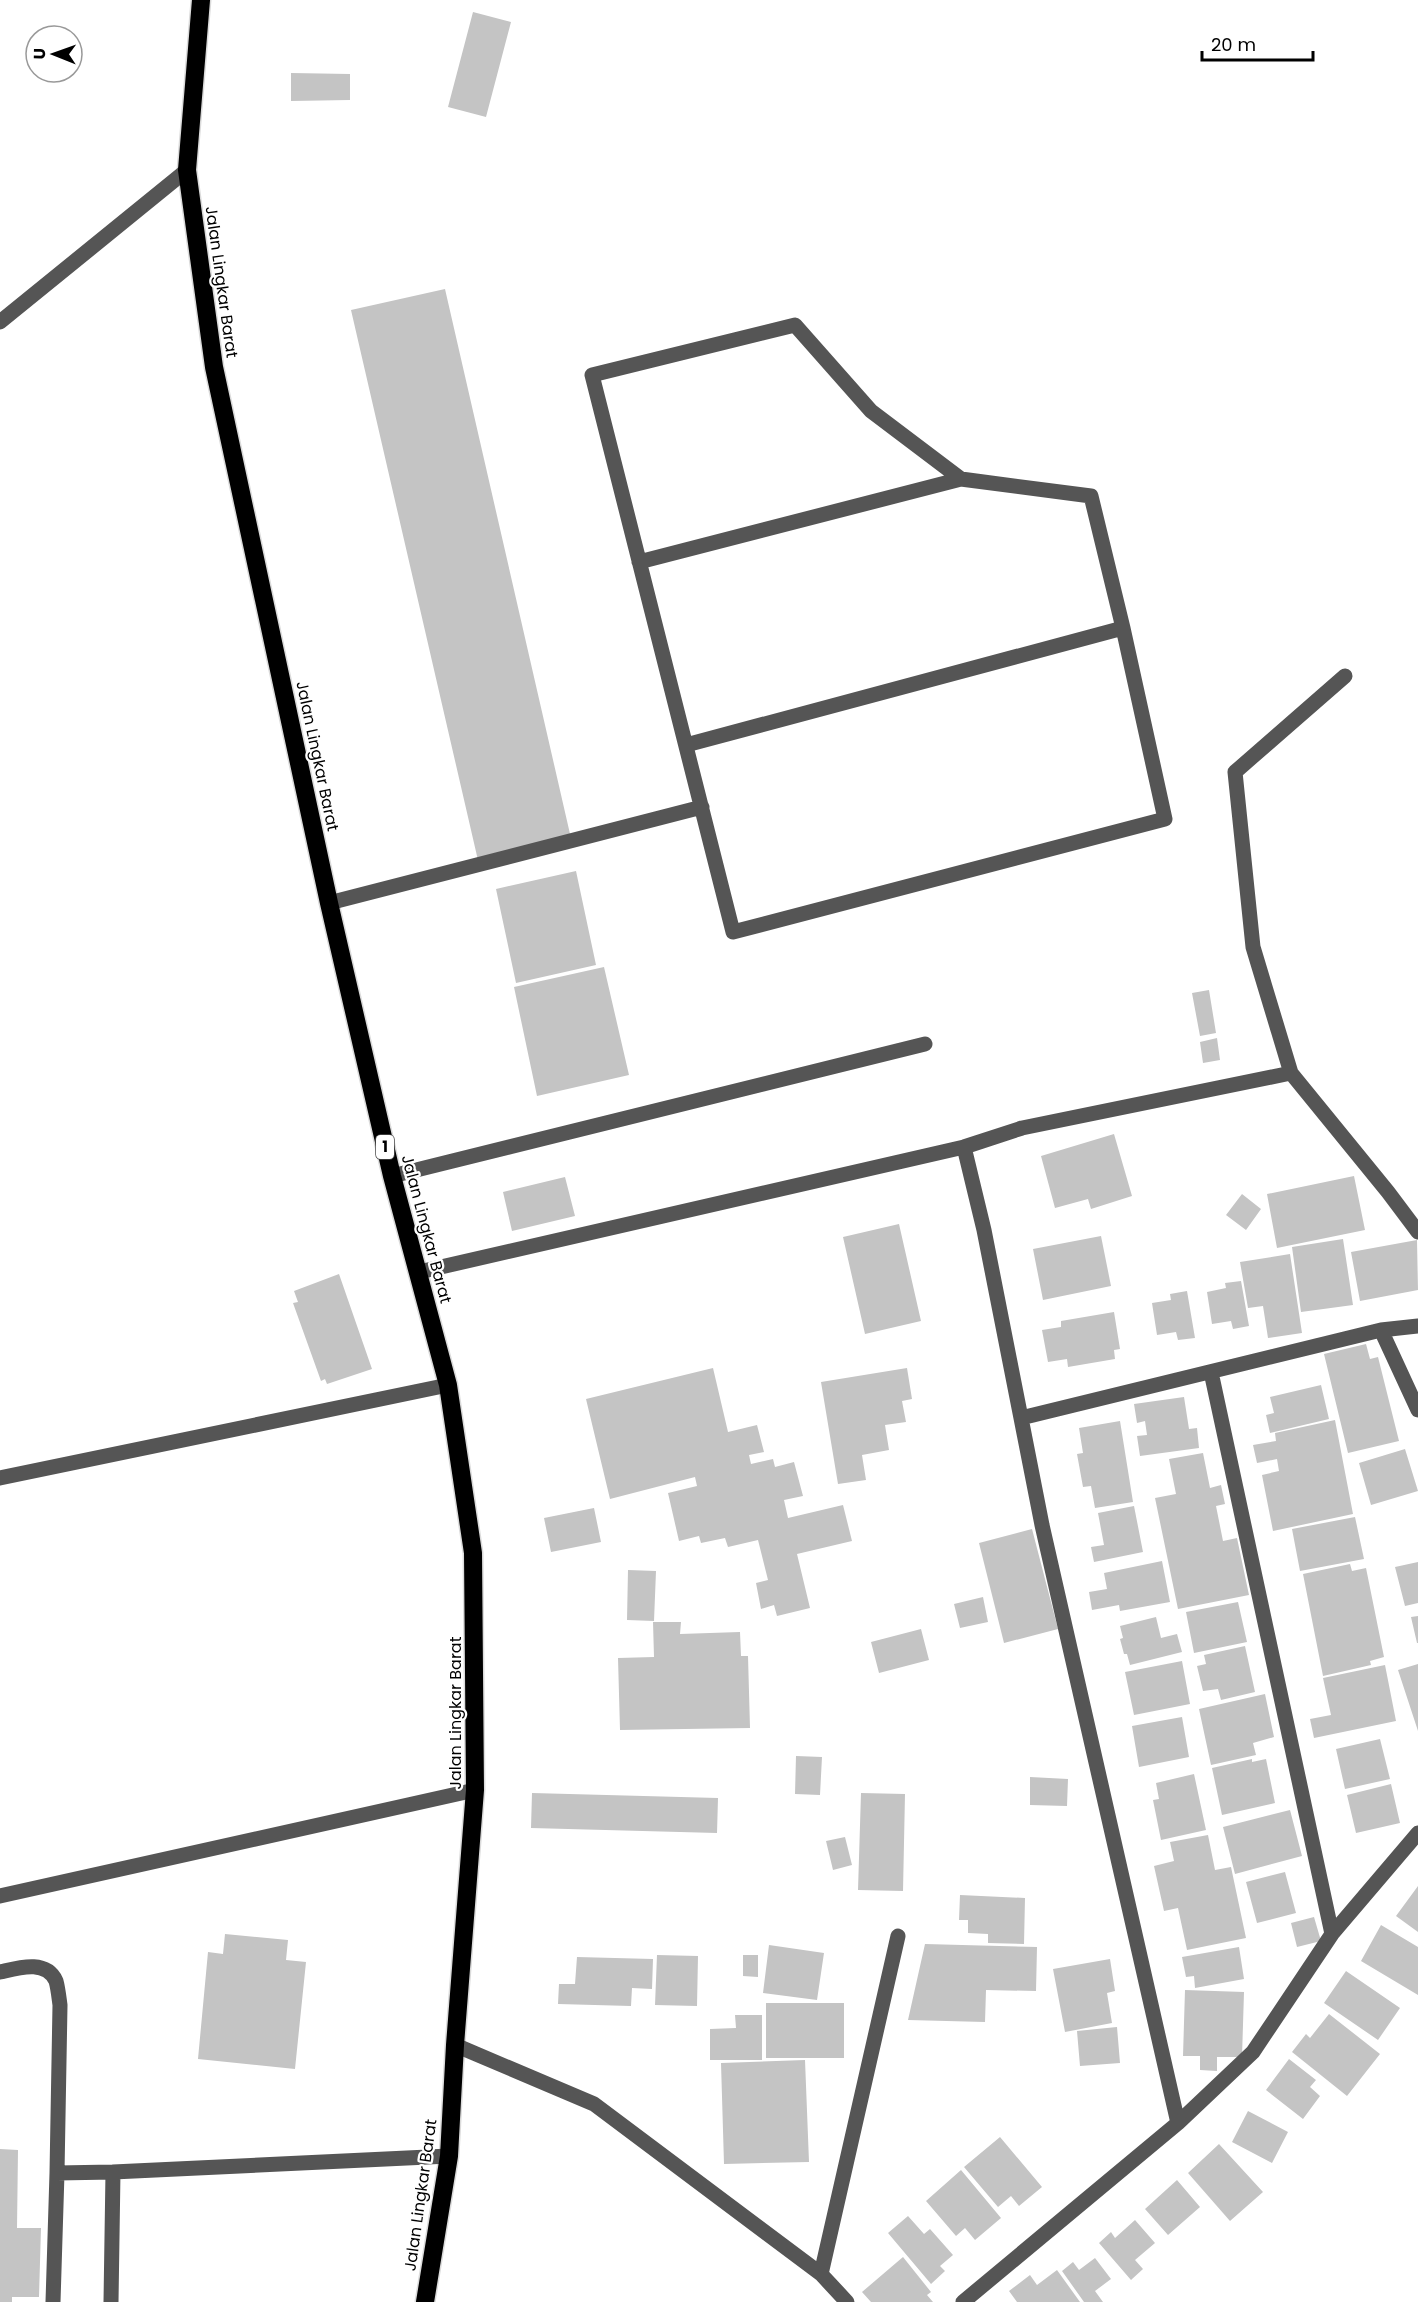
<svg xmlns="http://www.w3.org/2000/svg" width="1418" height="2302" font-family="Poppins,sans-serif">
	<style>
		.building { fill: #c4c4c4 }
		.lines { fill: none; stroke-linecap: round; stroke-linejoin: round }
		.highway-casing { stroke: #dbdbdb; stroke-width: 21 }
		.minor { stroke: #555; stroke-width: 15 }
		.highway { stroke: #000; stroke-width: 18 }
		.labels { text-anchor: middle; stroke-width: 4.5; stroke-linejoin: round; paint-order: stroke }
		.shield { fill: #fff; stroke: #4c4c4c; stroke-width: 1.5 }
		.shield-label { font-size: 15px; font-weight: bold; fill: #000 }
		.street-label { font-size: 16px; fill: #000; stroke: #fff }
	</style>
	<rect width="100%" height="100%" fill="#fff"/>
	<!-- building -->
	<path class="building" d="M 473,12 L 511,22 L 486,117 L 448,107 Z
		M 291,73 L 350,74 L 350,100 L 291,101 Z
		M 445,289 L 573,847 L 480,869 L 351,310 Z
		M 576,871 L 596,965 L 516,983 L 496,889 Z
		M 604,967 L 629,1075 L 537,1096 L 514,987 Z
		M 1209,990 L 1216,1033 L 1200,1036 L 1192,993 Z
		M 1217,1038 L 1220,1060 L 1203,1063 L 1200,1042 Z
		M 1114,1134 L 1132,1196 L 1091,1209 L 1088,1199 L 1055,1208 L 1041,1156 Z
		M 1354,1176 L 1365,1230 L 1277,1248 L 1267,1194 Z
		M 565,1177 L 575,1216 L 512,1231 L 503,1192 Z
		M 1242,1194 L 1261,1209 L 1246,1230 L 1226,1215 Z
		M 899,1224 L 921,1321 L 865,1334 L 843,1237 Z
		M 1101,1236 L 1111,1286 L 1043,1300 L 1033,1249 Z
		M 1343,1239 L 1353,1305 L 1301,1312 L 1292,1247 Z
		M 1417,1240 L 1418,1290 L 1360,1301 L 1351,1252 Z
		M 1290,1254 L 1302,1333 L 1268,1338 L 1263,1306 L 1248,1308 L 1240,1262 Z
		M 339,1274 L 372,1369 L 327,1384 L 325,1379 L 321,1381 L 293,1303 L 298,1302 L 294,1291 Z
		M 1241,1281 L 1249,1326 L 1233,1329 L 1231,1321 L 1212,1324 L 1207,1292 L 1226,1288 L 1225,1283 Z
		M 1187,1291 L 1195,1338 L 1178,1340 L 1176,1332 L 1157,1335 L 1152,1303 L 1171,1300 L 1170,1294 Z
		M 1114,1312 L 1120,1349 L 1114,1350 L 1115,1359 L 1068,1367 L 1067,1359 L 1048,1362 L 1042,1330 L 1061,1327 L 1061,1321 Z
		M 1366,1344 L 1370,1359 L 1378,1357 L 1399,1441 L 1348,1453 L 1324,1354 Z
		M 713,1368 L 728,1432 L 757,1425 L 764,1452 L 749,1455 L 751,1464 L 773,1459 L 775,1467 L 794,1462 L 803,1496 L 784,1500 L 788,1518 L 843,1505 L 852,1541 L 797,1554 L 810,1608 L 777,1616 L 774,1605 L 761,1609 L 756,1583 L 768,1580 L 758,1540 L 728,1547 L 725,1538 L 701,1543 L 699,1536 L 679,1541 L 668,1493 L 697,1486 L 695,1477 L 610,1499 L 586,1399 Z
		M 907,1368 L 912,1399 L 902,1401 L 906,1422 L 885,1425 L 889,1450 L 862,1455 L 866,1480 L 838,1484 L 821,1382 Z
		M 1321,1385 L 1329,1419 L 1270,1433 L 1266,1415 L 1274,1413 L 1270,1397 Z
		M 1184,1397 L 1189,1429 L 1197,1428 L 1199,1448 L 1140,1456 L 1137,1436 L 1147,1435 L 1145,1421 L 1137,1423 L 1134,1404 Z
		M 1335,1420 L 1353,1514 L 1273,1531 L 1262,1475 L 1279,1471 L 1277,1459 L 1257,1463 L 1253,1445 L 1276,1441 L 1275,1433 Z
		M 1120,1421 L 1133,1502 L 1095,1508 L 1091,1486 L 1083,1487 L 1077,1454 L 1083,1453 L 1079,1428 Z
		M 1405,1449 L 1418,1491 L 1371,1505 L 1359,1463 Z
		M 1203,1453 L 1210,1488 L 1221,1485 L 1225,1504 L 1216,1506 L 1223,1541 L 1237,1538 L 1249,1595 L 1178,1609 L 1155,1498 L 1176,1494 L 1169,1459 Z
		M 1134,1506 L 1143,1552 L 1094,1562 L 1091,1547 L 1104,1545 L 1098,1513 Z
		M 594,1508 L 601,1542 L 551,1552 L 544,1518 Z
		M 1355,1517 L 1364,1559 L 1300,1571 L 1292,1529 Z
		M 1032,1529 L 1058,1629 L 1004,1643 L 979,1543 Z
		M 1162,1561 L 1170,1602 L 1120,1611 L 1119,1605 L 1092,1610 L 1089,1592 L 1107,1589 L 1104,1573 Z
		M 1418,1562 L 1418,1603 L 1405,1606 L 1395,1567 Z
		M 1350,1564 L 1352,1571 L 1366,1568 L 1384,1657 L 1370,1661 L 1371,1665 L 1323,1676 L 1303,1574 Z
		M 628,1570 L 656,1571 L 654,1621 L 627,1620 Z
		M 983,1597 L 988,1622 L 960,1628 L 954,1604 Z
		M 1238,1602 L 1247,1642 L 1194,1653 L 1186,1612 Z
		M 1418,1616 L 1418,1643 L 1417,1643 L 1411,1617 Z
		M 1156,1617 L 1161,1638 L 1177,1634 L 1182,1652 L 1130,1665 L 1127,1654 L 1124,1654 L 1120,1639 L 1123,1638 L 1120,1626 Z
		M 653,1622 L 681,1622 L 680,1634 L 740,1632 L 741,1656 L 748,1656 L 750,1728 L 620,1730 L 618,1658 L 654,1657 Z
		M 921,1629 L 929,1660 L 879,1673 L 871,1642 Z
		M 1245,1646 L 1255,1692 L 1221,1700 L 1218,1689 L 1203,1691 L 1197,1666 L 1206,1664 L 1204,1655 Z
		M 1182,1661 L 1190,1704 L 1134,1715 L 1125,1672 Z
		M 1418,1664 L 1418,1731 L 1398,1670 Z
		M 1385,1665 L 1396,1721 L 1314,1738 L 1310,1719 L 1331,1715 L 1323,1678 Z
		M 1265,1694 L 1274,1737 L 1253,1743 L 1256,1755 L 1211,1765 L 1199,1709 Z
		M 1182,1717 L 1189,1757 L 1139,1767 L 1132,1726 Z
		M 1380,1739 L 1390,1779 L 1345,1789 L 1336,1749 Z
		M 796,1756 L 822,1757 L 820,1795 L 795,1794 Z
		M 1252,1759 L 1252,1762 L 1266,1759 L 1275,1803 L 1222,1815 L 1212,1768 Z
		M 1194,1774 L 1206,1830 L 1161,1840 L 1153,1800 L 1159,1799 L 1156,1783 Z
		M 1030,1777 L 1068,1779 L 1067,1806 L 1030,1805 Z
		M 1391,1784 L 1400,1823 L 1356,1833 L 1347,1795 Z
		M 532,1793 L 718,1798 L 717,1833 L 531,1828 Z
		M 861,1793 L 905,1794 L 903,1891 L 858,1890 Z
		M 1290,1810 L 1302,1856 L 1235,1874 L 1223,1827 Z
		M 1208,1835 L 1215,1870 L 1231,1867 L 1246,1938 L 1187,1950 L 1178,1908 L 1164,1911 L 1154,1866 L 1174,1861 L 1170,1842 Z
		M 845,1837 L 852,1865 L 833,1870 L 826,1841 Z
		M 1285,1872 L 1296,1913 L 1257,1923 L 1246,1882 Z
		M 1418,1886 L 1418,1932 L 1396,1916 Z
		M 960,1895 L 1025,1898 L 1024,1944 L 988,1943 L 988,1934 L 968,1933 L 968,1920 L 959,1920 Z
		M 1314,1917 L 1321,1941 L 1297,1947 L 1291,1923 Z
		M 1381,1925 L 1418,1947 L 1418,1995 L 1361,1961 Z
		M 225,1934 L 288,1940 L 286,1960 L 306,1962 L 295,2069 L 198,2059 L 208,1952 L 223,1954 Z
		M 925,1944 L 1037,1947 L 1036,1991 L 986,1990 L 985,2022 L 908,2020 Z
		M 769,1945 L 824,1953 L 817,2000 L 763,1993 Z
		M 1239,1947 L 1244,1979 L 1195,1988 L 1194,1976 L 1186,1977 L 1182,1957 Z
		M 657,1955 L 698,1956 L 697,2006 L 655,2005 Z
		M 743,1955 L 758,1955 L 758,1977 L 743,1976 Z
		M 577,1957 L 653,1959 L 652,1989 L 632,1988 L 631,2006 L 558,2004 L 559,1984 L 575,1984 Z
		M 1110,1959 L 1115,1991 L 1107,1993 L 1112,2023 L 1065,2032 L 1053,1969 Z
		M 1346,1971 L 1400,2008 L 1378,2040 L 1324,2003 Z
		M 1185,1990 L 1244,1992 L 1242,2057 L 1217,2057 L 1217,2071 L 1200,2070 L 1200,2056 L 1183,2056 Z
		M 766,2003 L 844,2003 L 844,2058 L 766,2058 Z
		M 1329,2014 L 1380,2054 L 1347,2096 L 1292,2052 L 1306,2034 L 1310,2038 Z
		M 735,2015 L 762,2015 L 762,2060 L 710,2060 L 710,2029 L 736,2028 Z
		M 1117,2027 L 1120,2063 L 1080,2066 L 1077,2031 Z
		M 1289,2059 L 1316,2080 L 1310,2087 L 1320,2096 L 1303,2119 L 1266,2090 Z
		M 805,2060 L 809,2162 L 724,2164 L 721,2063 Z
		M 1248,2111 L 1288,2132 L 1272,2163 L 1232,2142 Z
		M 1000,2137 L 1042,2187 L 1019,2206 L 1011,2196 L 998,2207 L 964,2167 Z
		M 1219,2144 L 1263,2192 L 1230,2221 L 1188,2173 Z
		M 0,2149 L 18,2150 L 17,2228 L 41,2228 L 39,2297 L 12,2297 L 12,2302 L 0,2302 Z
		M 961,2170 L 1001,2218 L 975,2240 L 965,2228 L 956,2236 L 926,2201 Z
		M 1177,2180 L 1200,2207 L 1168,2235 L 1145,2209 Z
		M 908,2216 L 924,2234 L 930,2229 L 953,2255 L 940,2266 L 945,2271 L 931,2284 L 888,2233 Z
		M 1135,2220 L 1155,2243 L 1135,2260 L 1143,2269 L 1131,2280 L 1099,2243 L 1111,2232 L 1115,2238 Z
		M 903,2257 L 931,2292 L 927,2295 L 933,2302 L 871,2302 L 862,2292 Z
		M 1095,2258 L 1111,2279 L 1095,2291 L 1103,2302 L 1084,2302 L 1062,2271 L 1073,2262 L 1079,2270 Z
		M 1057,2270 L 1080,2302 L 1017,2302 L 1009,2291 L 1030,2275 L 1037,2285 Z"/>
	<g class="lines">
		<!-- highway casing -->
		<g class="highway-casing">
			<path id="highway" d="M 201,0 L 187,170 L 214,367 L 329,903 L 392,1176 L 448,1385 L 473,1553 L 475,1790 L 455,2045 L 449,2156 L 425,2302"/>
		</g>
		<!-- minor -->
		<path class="minor" d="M 0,322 L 187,170
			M 795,325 L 871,411 L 961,479 L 1091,496 L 1123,628 L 1165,819 L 733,932 L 592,375 Z
			M 639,562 L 961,479
			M 686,745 L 1123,628
			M 329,903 L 702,807
			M 1291,1073 L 1388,1192 L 1418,1232
			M 964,1147 L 984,1230 L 1021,1418
			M 392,1176 L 925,1044
			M 419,1272 L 964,1147 L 1022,1128 L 1291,1073 L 1253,947 L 1235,772 L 1345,676
			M 1381,1330 L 1418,1410
			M 1211,1372 L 1332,1934
			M 0,1478 L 448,1385
			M 0,1896 L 475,1790
			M 0,1972 C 18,1968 46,1959 56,1981 C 58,1988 59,1998 60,2005 L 57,2173
			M 455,2045 L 594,2104 L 821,2274 L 847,2302
			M 1178,2123 L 1042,1525 L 1021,1418 L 1381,1330 L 1418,1326
			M 821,2274 L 898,1936
			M 53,2302 L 57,2173 L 113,2172
			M 111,2302 L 113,2172 L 449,2156
			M 963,2302 L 1178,2123 L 1253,2052 L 1332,1934 L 1418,1833"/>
		<!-- highway -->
		<use href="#highway" class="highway"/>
	</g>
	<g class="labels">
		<!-- shield labels -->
		<rect class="shield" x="376" y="1135" width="18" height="24" rx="4.5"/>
		<g class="shield-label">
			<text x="385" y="1152">1</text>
		</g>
		<!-- street labels -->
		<g class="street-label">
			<text transform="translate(222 282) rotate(82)" y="6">Jalan Lingkar Barat</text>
			<text transform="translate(318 756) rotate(78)" y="6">Jalan Lingkar Barat</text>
			<text transform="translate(427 1229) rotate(75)" y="6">Jalan Lingkar Barat</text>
			<text transform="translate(455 1713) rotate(-90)" y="6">Jalan Lingkar Barat</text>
			<text transform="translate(420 2195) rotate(-82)" y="6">Jalan Lingkar Barat</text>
		</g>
	</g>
	<!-- north arrow -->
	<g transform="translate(54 54) rotate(271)"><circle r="28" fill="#ffffff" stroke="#999999" stroke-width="1.5"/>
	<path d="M0-4.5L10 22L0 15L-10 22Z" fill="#000000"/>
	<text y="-9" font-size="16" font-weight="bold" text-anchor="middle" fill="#000000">U</text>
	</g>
	<!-- scale -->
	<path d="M1202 51v9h111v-9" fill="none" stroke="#000000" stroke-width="3"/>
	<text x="1211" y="51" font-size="18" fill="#000000" stroke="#ffffff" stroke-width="4.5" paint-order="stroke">20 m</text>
</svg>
